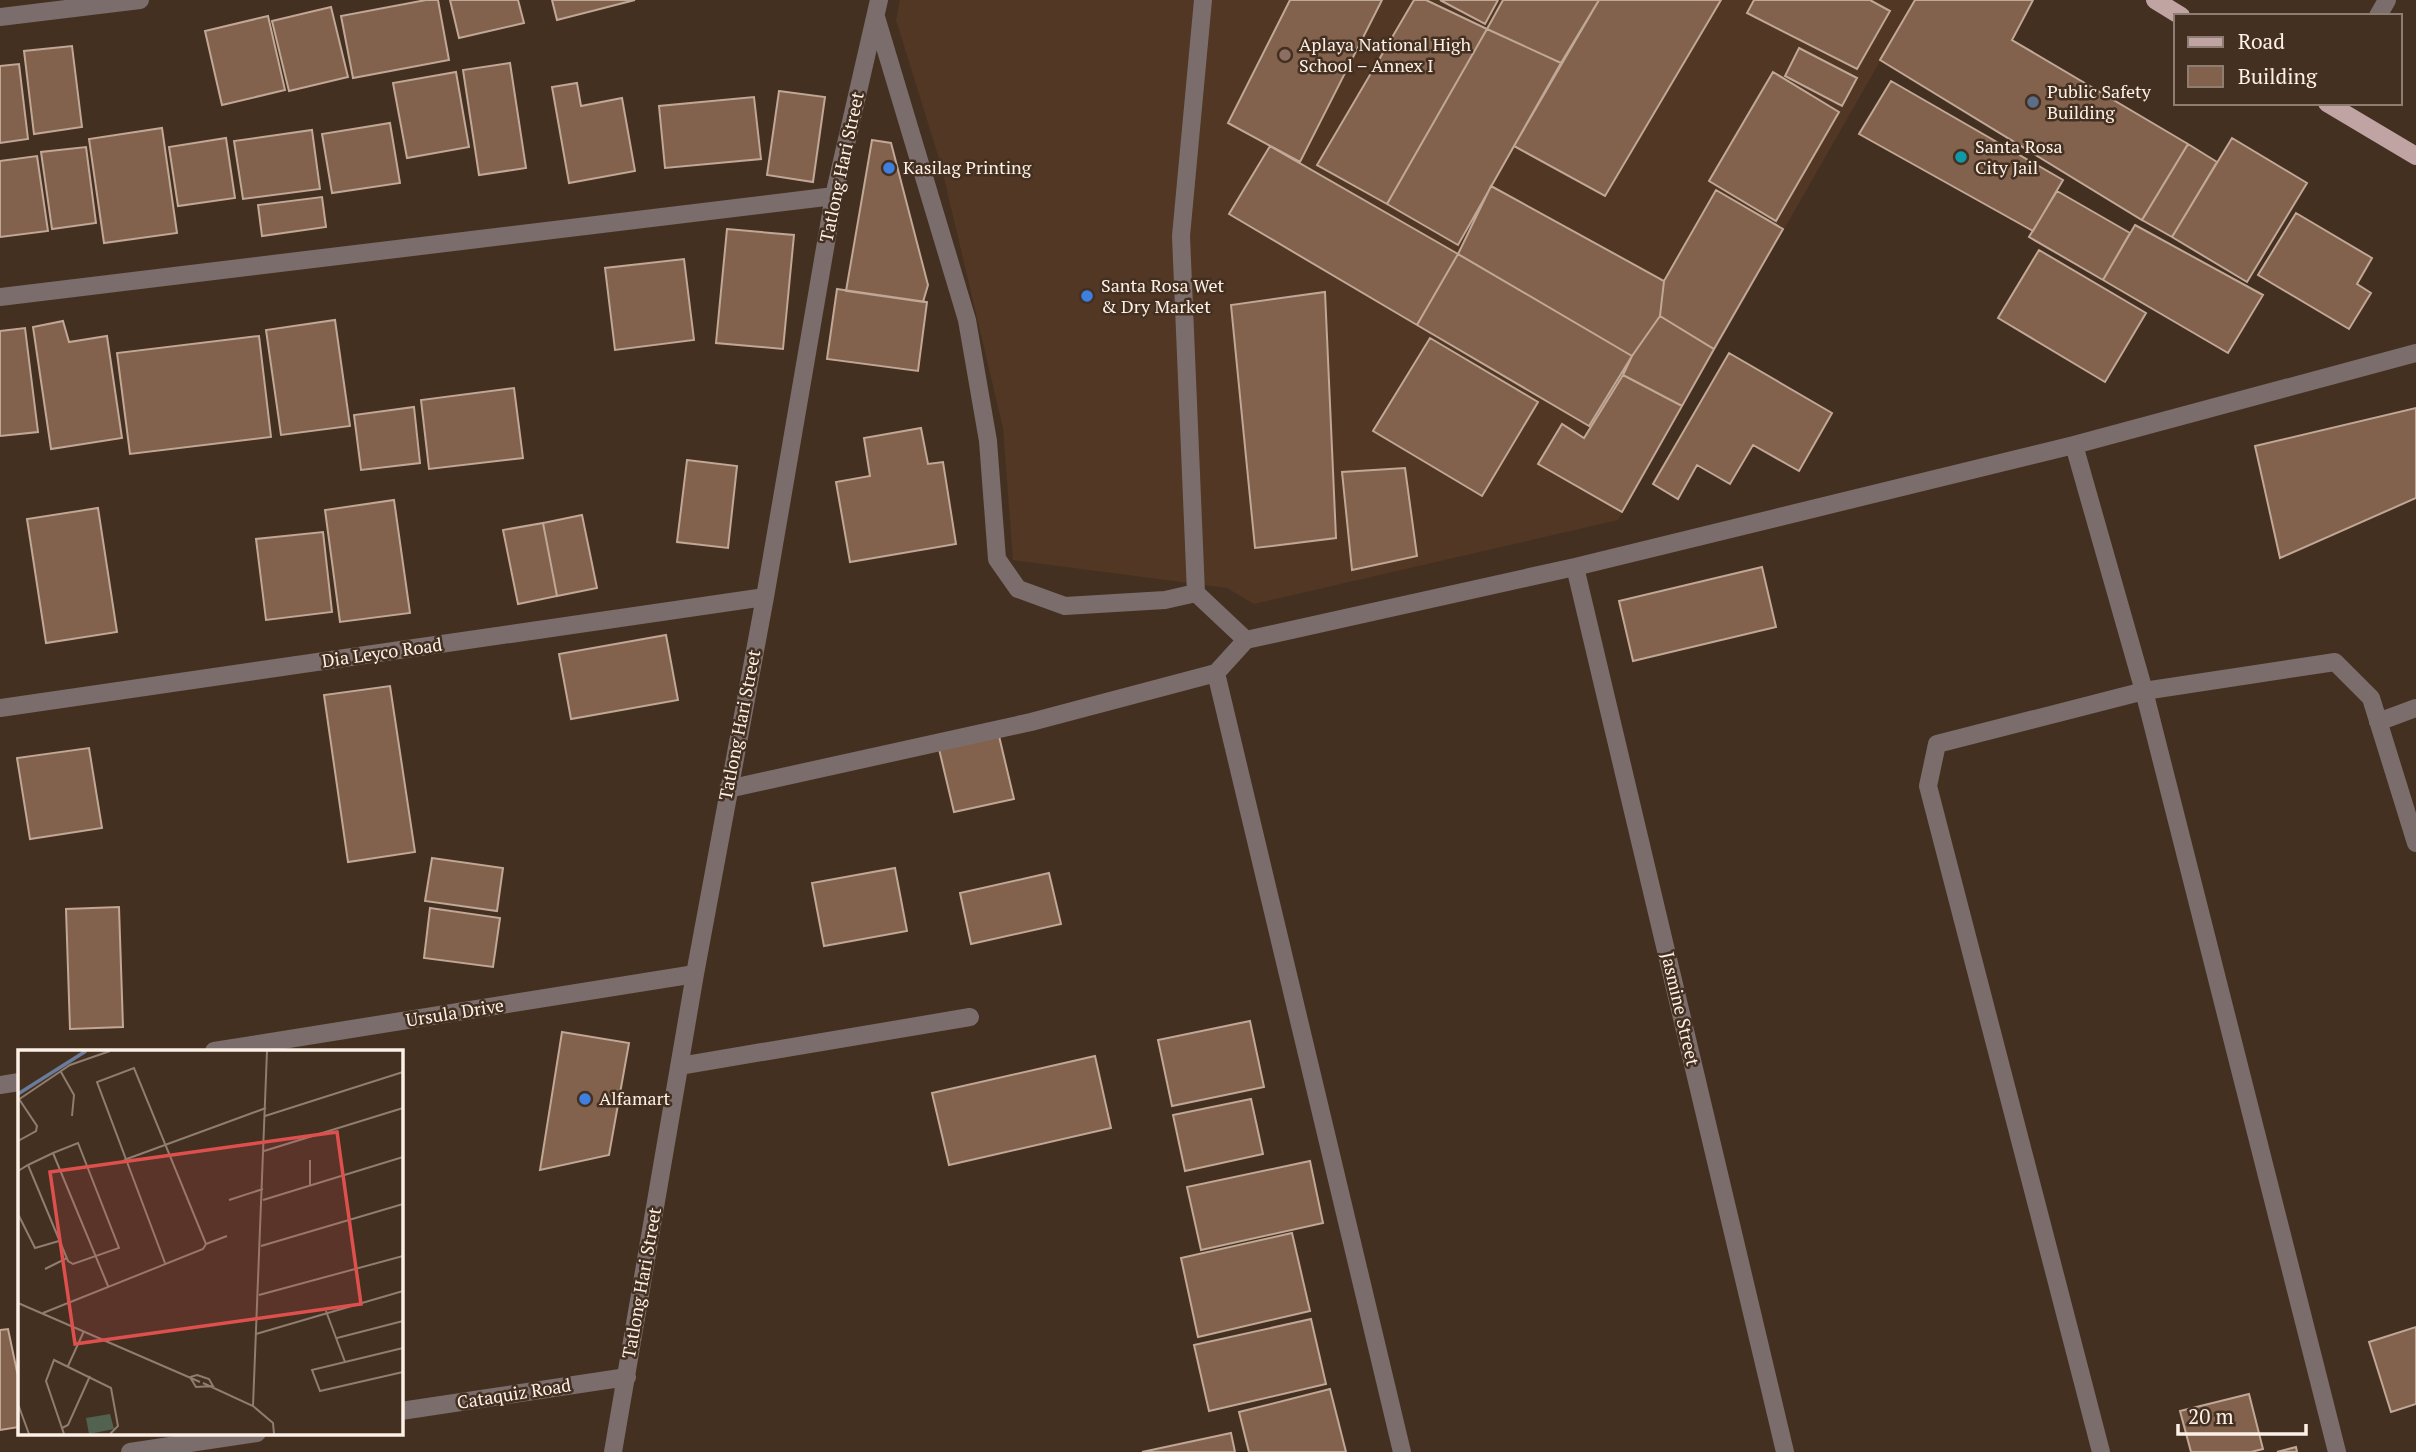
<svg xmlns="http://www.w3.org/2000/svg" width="2416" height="1452" font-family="'PT Serif',serif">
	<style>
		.built { fill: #513724 }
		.building { fill: #82624c; stroke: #c0a796; stroke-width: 2 }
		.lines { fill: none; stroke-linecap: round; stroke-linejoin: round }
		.minor { stroke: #7b6d6c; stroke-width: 18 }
		.major { stroke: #c0a4a3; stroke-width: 18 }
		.education-dot { fill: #8d6e63; stroke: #443021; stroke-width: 2.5 }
		.service-dot { fill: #5c6f8a; stroke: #443021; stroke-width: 2.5 }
		.culture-dot { fill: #0f9aa8; stroke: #443021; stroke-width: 2.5 }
		.shop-dot { fill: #3f7fe0; stroke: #443021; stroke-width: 2.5 }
		.labels { text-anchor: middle; stroke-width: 5; stroke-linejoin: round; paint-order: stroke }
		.poi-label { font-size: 18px; fill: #fdf0e6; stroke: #443021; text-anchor: start }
		.street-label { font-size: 18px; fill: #fdf0e6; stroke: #443021 }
		.inset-river { fill: none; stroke: #697c9c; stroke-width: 3.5 }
		.inset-road { fill: none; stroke: #8e7d70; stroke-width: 2 }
		.view { fill: #de504e; fill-opacity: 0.15; stroke: #de504e; stroke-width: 3.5 }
		.inset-edge { fill: none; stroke: #fdf0e6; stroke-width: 3.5 }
	</style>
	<rect width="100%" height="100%" fill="#443021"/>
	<!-- built -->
	<path class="built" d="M 900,0 L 1915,0 L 1618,520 L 1254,604 L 1227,588 L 1013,560 L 1003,428 L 941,165 L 896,20 Z"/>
	<!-- building -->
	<path class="building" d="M 426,0 L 438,0 L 449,60 L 353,78 L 341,16 Z
		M 450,0 L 518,0 L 524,23 L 459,38 Z
		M 552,0 L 635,0 L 557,20 Z
		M 1290,0 L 1382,0 L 1300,162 L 1228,123 Z
		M 1414,0 L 1426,0 L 1487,29 L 1387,204 L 1317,165 Z
		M 1440,0 L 1498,0 L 1485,24 Z
		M 1503,0 L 1599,0 L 1561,63 L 1487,29 Z
		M 1599,0 L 1721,0 L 1605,196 L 1514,146 Z
		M 1754,0 L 1870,0 L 1890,11 L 1857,69 L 1747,13 Z
		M 1915,0 L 2033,0 L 2012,40 L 2188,144 L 2142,220 L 1880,60 Z
		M 331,7 L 348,77 L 289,91 L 272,21 Z
		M 268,16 L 285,90 L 222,105 L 205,31 Z
		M 1487,29 L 1561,63 L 1458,245 L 1387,204 Z
		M 72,46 L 82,127 L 34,134 L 24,51 Z
		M 1799,48 L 1857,78 L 1842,106 L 1785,76 Z
		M 510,63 L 526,168 L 479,175 L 463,70 Z
		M 19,64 L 28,139 L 0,143 L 0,66 Z
		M 456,72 L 469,147 L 407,158 L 393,83 Z
		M 1773,72 L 1839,112 L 1776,221 L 1709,181 Z
		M 1891,81 L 2063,180 L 2033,231 L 1859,134 Z
		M 577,83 L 581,106 L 622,98 L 635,171 L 569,183 L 552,87 Z
		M 779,91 L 825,97 L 813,182 L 767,175 Z
		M 754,97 L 761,159 L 665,168 L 659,106 Z
		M 390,123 L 400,183 L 332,193 L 322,134 Z
		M 162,128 L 177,233 L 104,243 L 89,139 Z
		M 312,130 L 320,189 L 243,199 L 234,141 Z
		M 226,138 L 235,198 L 178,206 L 169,147 Z
		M 2232,138 L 2307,183 L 2247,282 L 2172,237 Z
		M 872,140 L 891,143 L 928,285 L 923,302 L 846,291 Z
		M 2188,144 L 2217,162 L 2172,237 L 2142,220 Z
		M 1270,146 L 1458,254 L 1417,325 L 1229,214 Z
		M 86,147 L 96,223 L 52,229 L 41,152 Z
		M 37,156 L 48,231 L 0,237 L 0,161 Z
		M 1491,186 L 1664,281 L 1660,316 L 1632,356 L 1458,254 Z
		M 1716,190 L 1783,229 L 1714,349 L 1660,316 L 1664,281 Z
		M 2057,191 L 2130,233 L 2103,280 L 2029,237 Z
		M 322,197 L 326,227 L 262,236 L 258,205 Z
		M 2296,213 L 2372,258 L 2357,284 L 2371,293 L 2349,329 L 2258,275 Z
		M 2135,225 L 2263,295 L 2228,353 L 2103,280 Z
		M 727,229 L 794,235 L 783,349 L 716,343 Z
		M 2039,250 L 2146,313 L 2105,382 L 1998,318 Z
		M 1458,254 L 1632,356 L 1589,426 L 1417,325 Z
		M 684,259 L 694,340 L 615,350 L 605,268 Z
		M 837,289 L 927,302 L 918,371 L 827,359 Z
		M 1325,292 L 1336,538 L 1255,548 L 1231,305 Z
		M 1660,316 L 1714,349 L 1682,406 L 1623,375 L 1632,356 Z
		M 335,320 L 350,426 L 281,435 L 266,330 Z
		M 63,321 L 69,342 L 107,336 L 122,438 L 51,449 L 33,327 Z
		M 25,328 L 38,432 L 0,436 L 0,331 Z
		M 259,336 L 271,437 L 130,454 L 117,353 Z
		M 1430,338 L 1538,402 L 1482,496 L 1373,431 Z
		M 1729,353 L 1832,413 L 1799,471 L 1753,445 L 1730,484 L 1697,465 L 1678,499 L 1653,484 Z
		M 1623,375 L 1682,406 L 1622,512 L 1538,464 L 1562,424 L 1584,438 Z
		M 514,388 L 523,458 L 429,469 L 421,400 Z
		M 414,407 L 420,463 L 361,470 L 354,415 Z
		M 2416,408 L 2416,498 L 2280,558 L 2255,446 Z
		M 921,428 L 928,464 L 943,462 L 956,544 L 850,562 L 836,482 L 870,476 L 864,438 Z
		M 687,460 L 737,466 L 728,548 L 677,542 Z
		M 1405,468 L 1417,556 L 1352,570 L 1342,472 Z
		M 394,500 L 410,613 L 340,622 L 325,510 Z
		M 98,508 L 117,632 L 46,643 L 27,519 Z
		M 582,515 L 597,588 L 557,596 L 543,523 Z
		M 543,523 L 557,596 L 518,604 L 503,530 Z
		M 323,532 L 332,612 L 266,620 L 256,539 Z
		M 1762,567 L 1776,627 L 1633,661 L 1619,601 Z
		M 666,635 L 678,700 L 571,719 L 559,654 Z
		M 390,686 L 415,852 L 348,862 L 324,695 Z
		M 999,736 L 1014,799 L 954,812 L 939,749 Z
		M 89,748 L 102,828 L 30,839 L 17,758 Z
		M 432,858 L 503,868 L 497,911 L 425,901 Z
		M 895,868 L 907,931 L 824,946 L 812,883 Z
		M 1049,873 L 1061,924 L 971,944 L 960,893 Z
		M 119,907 L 123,1027 L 70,1029 L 66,909 Z
		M 430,908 L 500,918 L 493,967 L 424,958 Z
		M 1250,1021 L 1264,1087 L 1172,1106 L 1158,1040 Z
		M 562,1032 L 629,1043 L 609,1155 L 540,1170 Z
		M 1095,1056 L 1111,1128 L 949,1165 L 932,1093 Z
		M 1251,1099 L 1263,1154 L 1185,1171 L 1173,1115 Z
		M 1310,1161 L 1323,1223 L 1201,1250 L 1187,1187 Z
		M 1292,1233 L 1310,1311 L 1198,1337 L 1181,1258 Z
		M 1311,1319 L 1326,1384 L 1209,1411 L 1194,1345 Z
		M 2416,1327 L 2416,1404 L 2391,1412 L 2369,1342 Z
		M 8,1329 L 19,1381 L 19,1427 L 0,1430 L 0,1330 Z
		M 1330,1389 L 1346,1452 L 1249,1452 L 1239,1412 Z
		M 2249,1394 L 2263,1449 L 2251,1452 L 2191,1452 L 2180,1411 Z
		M 1231,1433 L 1235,1452 L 1142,1452 Z
		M 2296,1447 L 2297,1452 L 2277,1452 Z"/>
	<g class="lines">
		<!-- minor -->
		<path class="minor" d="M 1203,0 L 1181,236 L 1196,593 L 1246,640
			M 2378,16 L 2387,0
			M 0,17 L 140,0
			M 876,17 L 967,320 L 988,441 L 997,559 L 1018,589 L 1065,606 L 1165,600 L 1196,593
			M 0,297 L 834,196
			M 2074,445 L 2144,691 L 2337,1452
			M 1575,567 L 1785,1452
			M 0,708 L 765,597
			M 2378,722 L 2416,708
			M 728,789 L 1031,722 L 1216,673
			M 214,1051 L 695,974
			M 679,1066 L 970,1017
			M 0,1085 L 19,1082
			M 401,1411 L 627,1377
			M 130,1452 L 257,1433
			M 613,1452 L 695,974 L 765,597 L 834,196 L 879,0
			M 1402,1452 L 1216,673 L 1246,640 L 1575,567 L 2074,445 L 2416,353
			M 2101,1452 L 1928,786 L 1937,744 L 2144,691 L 2335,662 L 2371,698 L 2416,843"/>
		<!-- major -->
		<path class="major" d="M 2155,0 L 2181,16
			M 2327,103 L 2416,156"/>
	</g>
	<!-- markers -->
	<circle class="education-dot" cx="1285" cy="55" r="7"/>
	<circle class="service-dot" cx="2033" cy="102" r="7"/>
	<circle class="culture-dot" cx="1961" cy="157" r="7"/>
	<g class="shop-dot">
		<circle cx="889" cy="168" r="7"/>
		<circle cx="1087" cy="296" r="7"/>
		<circle cx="585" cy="1099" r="7"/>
	</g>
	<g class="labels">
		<!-- poi labels -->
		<g class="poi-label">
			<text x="1299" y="51">Aplaya National High<tspan x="1299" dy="21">School – Annex I</tspan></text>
			<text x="2047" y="98">Public Safety<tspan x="2047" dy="21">Building</tspan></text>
			<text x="1975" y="153">Santa Rosa<tspan x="1975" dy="21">City Jail</tspan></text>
			<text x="903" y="174">Kasilag Printing</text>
			<text x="1101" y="292">Santa Rosa Wet<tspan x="1101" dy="21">&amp; Dry Market</tspan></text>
			<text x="599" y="1105">Alfamart</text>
		</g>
		<!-- street labels -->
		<g class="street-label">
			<text transform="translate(842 167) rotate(-78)" y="6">Tatlong Hari Street</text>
			<text transform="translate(382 653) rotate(-8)" y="6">Dia Leyco Road</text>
			<text transform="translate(740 725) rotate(-79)" y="6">Tatlong Hari Street</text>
			<text transform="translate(1680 1009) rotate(77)" y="6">Jasmine Street</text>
			<text transform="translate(455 1013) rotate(-9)" y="6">Ursula Drive</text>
			<text transform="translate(642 1283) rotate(-80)" y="6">Tatlong Hari Street</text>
			<text transform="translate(514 1394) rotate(-9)" y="6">Cataquiz Road</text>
		</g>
	</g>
	<!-- overview -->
	<g transform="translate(18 1050)">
		<rect width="385" height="385" fill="#443021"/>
		<path d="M 92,364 L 96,379 L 71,384 L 68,368 Z" fill="#516350"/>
		<path class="inset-river" d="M 0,44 L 68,1"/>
		<path class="inset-road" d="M 43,22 L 56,45 L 54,66M 0,50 L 52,15 L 92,1M 247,66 L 385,22M 0,91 L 18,81 L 19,76 L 1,49M 246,101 L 385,58M 35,103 L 90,236M 106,110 L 248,58M 0,121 L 10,115 L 35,103 L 60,93 L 101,198 L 55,214 L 50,211 L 10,115M 292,135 L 292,110M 211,150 L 245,139M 245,150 L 385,107M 0,164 L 17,198 L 41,191M 188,194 L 209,186M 243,196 L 385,154M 27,219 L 49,208M 241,245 L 385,206M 0,253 L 182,332M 308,261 L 327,312M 25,263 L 185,199 L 188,194 L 116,18 L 79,32 L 147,213M 238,284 L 385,241M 319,288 L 385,271M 385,298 L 294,320 L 302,341 L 385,322M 50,316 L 66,281M 179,325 L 191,329 L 195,336 L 178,337 L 172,327 ZM 185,333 L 235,356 L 255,373 L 256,384M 0,354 L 11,384M 235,356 L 249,1M 44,378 L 50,375 L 72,326M 46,384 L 28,331 L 36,310 L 93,338 L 100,376 L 92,384"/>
		<path class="view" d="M 319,82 L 343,254 L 57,294 L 32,122 Z"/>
		<rect width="385" height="385" class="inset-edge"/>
	</g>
	<!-- legend -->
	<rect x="2174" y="14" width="228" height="91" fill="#443021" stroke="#8e7d70" stroke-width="2"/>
	<rect x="2188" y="37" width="35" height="10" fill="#c0a4a3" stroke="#8e7d70" stroke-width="2"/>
	<text x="2238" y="49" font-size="21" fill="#fdf0e6">Road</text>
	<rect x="2188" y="66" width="35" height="21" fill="#82624c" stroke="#8e7d70" stroke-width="2"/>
	<text x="2238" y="84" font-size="21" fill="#fdf0e6">Building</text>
	<!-- scale -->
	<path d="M2178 1424v10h128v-10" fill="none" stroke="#fdf0e6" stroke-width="3.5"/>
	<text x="2188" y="1424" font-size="21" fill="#fdf0e6" stroke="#443021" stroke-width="5" paint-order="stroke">20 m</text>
</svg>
